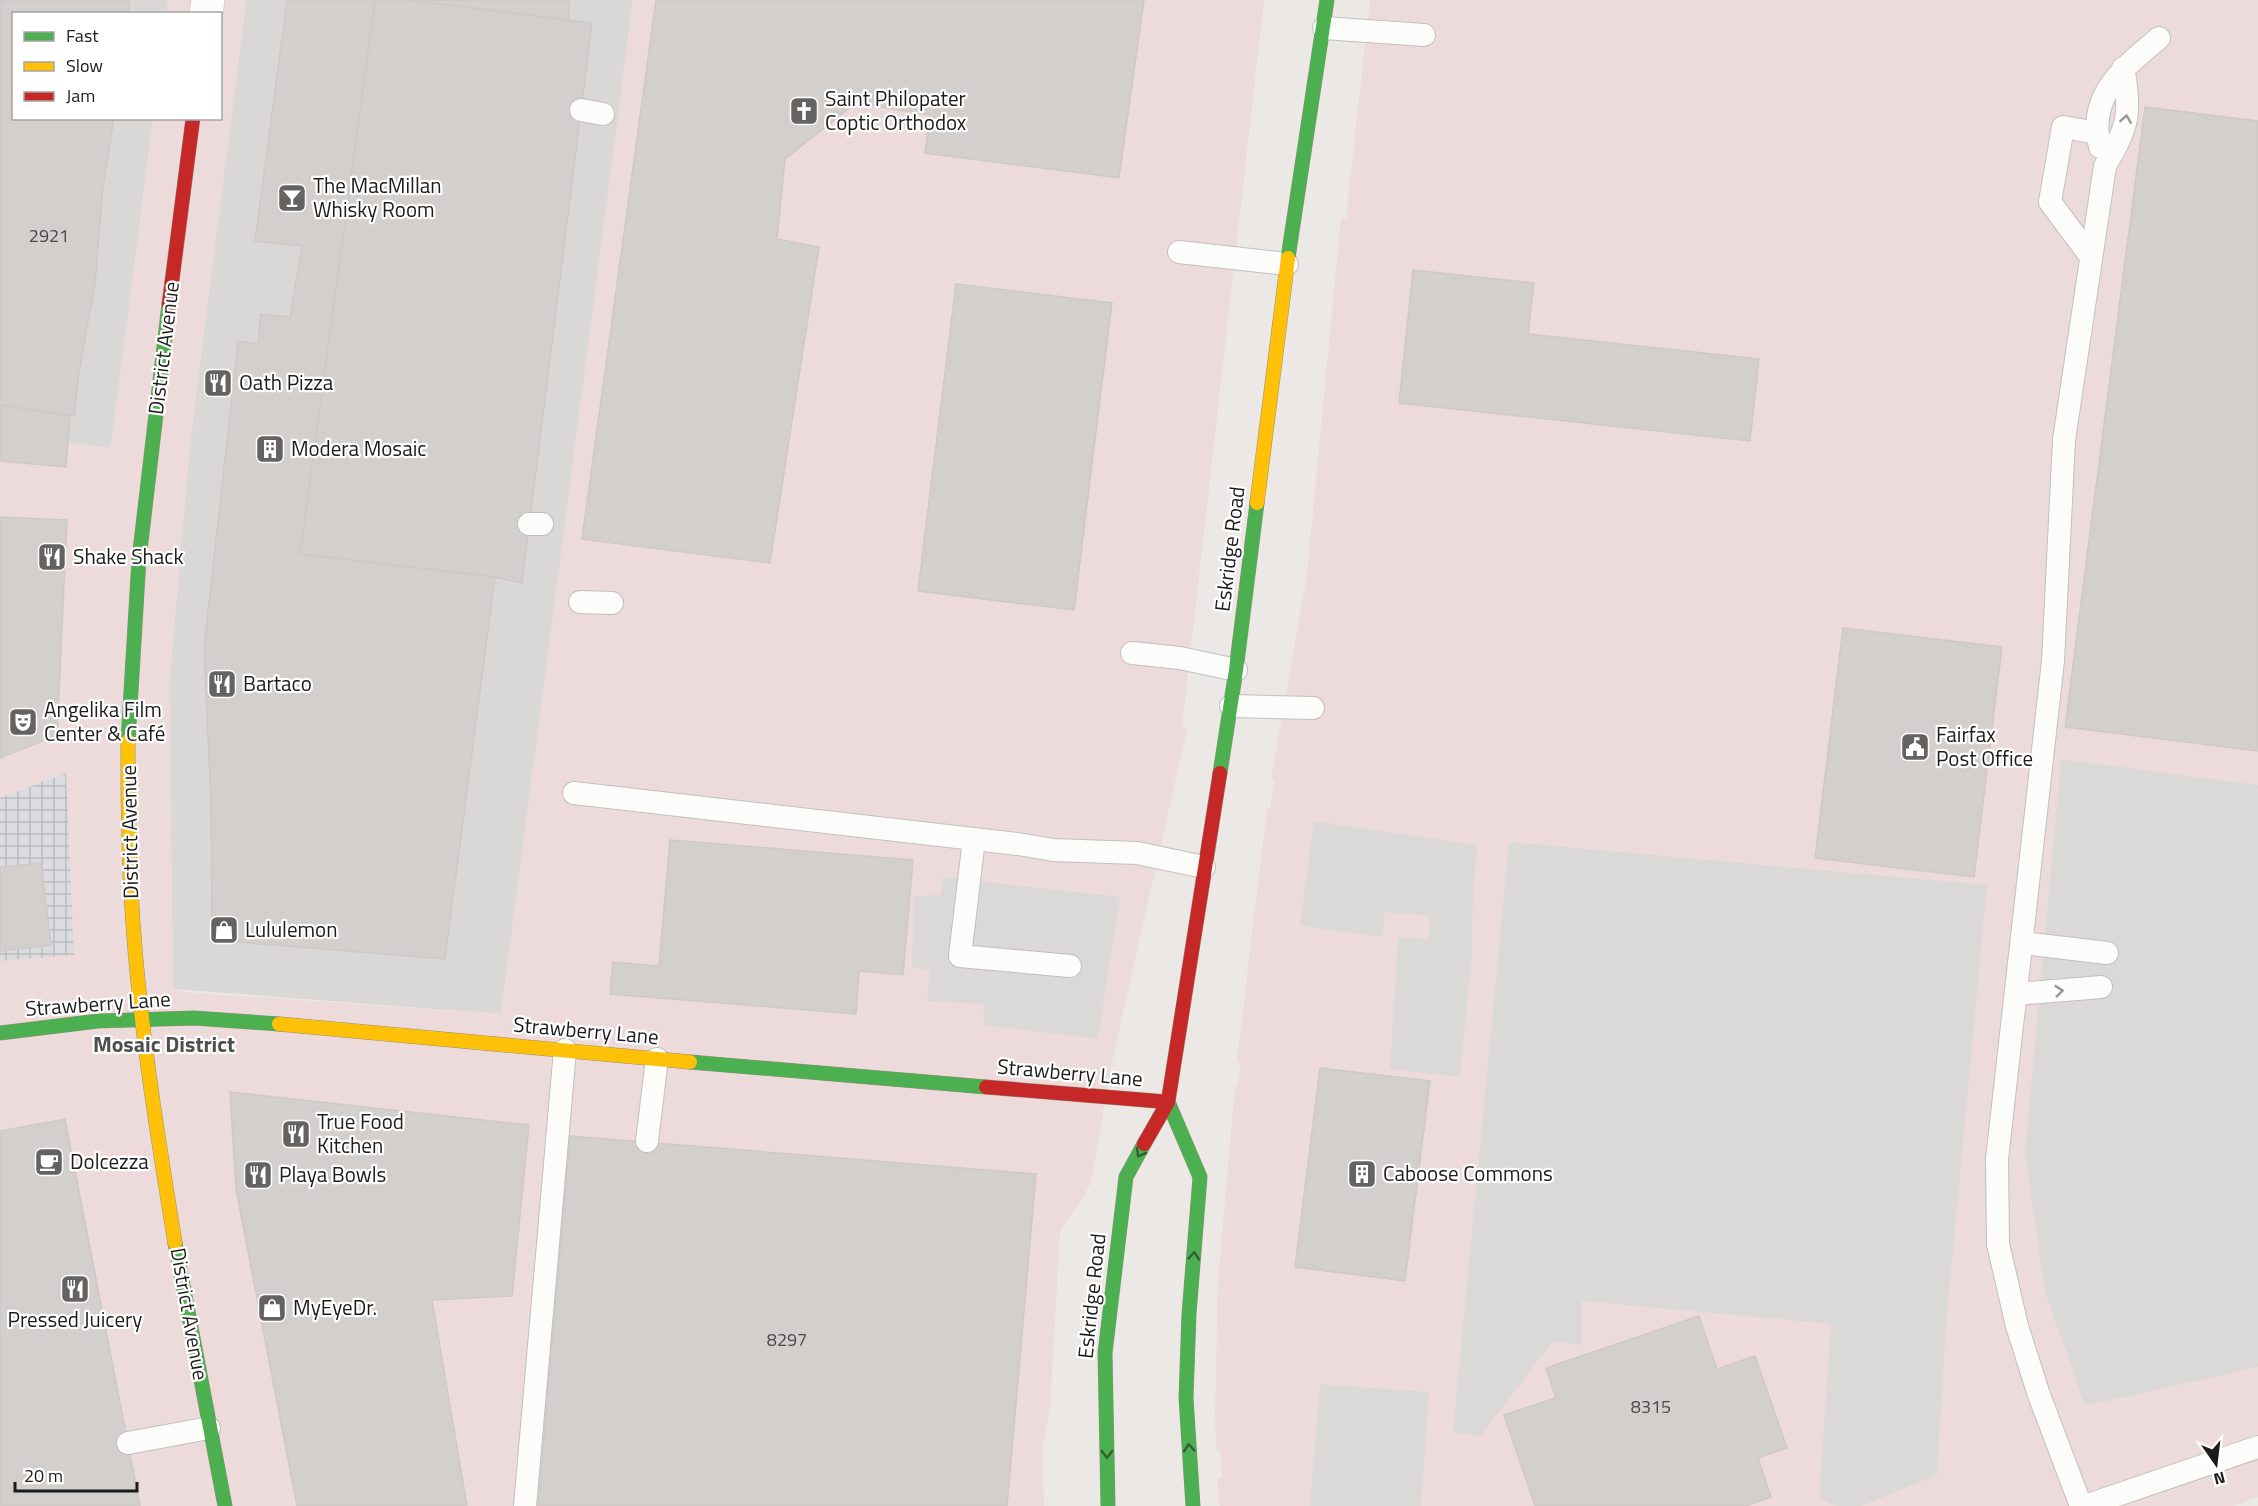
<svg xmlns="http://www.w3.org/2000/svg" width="2258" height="1506" font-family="'Titillium Web',sans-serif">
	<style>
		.residential { fill: #dad8d6 }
		.commercial { fill: #eddbdc }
		.parking { fill: #dbd9d8 }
		.plaza { fill: url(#plaza-grid) }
		.building { fill: #d3cfcd; stroke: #cec9c6; stroke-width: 1.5 }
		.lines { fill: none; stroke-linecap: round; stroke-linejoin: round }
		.lane-casing { stroke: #c2c0bf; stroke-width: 24 }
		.street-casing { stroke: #c2c0bf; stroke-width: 34 }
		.fast-casing { stroke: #95917d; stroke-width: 15 }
		.slow-casing { stroke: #95917d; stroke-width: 15 }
		.jam-casing { stroke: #95917d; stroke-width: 15 }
		.lane { stroke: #fcfcfb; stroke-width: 22 }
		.street { stroke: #fcfcfb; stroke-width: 33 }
		.fast { stroke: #4caf50; stroke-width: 14 }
		.slow { stroke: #ffc107; stroke-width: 14 }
		.jam { stroke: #c62828; stroke-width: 14 }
		.oneway { stroke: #979797 }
		.oneway2 { stroke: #325e33 }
		.labels { text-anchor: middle; stroke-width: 4.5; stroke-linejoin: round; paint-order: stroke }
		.number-label { font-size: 18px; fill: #4a4948 }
		.poi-label { font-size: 21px; fill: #1c1c1c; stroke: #fff; text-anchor: start }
		.street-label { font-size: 21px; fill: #1c1c1c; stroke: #fff }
		.neighbourhood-label { font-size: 22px; font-weight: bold; fill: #4f4f4f; stroke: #fff }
	</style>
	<defs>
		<pattern id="plaza-grid" width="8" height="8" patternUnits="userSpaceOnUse" patternTransform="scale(1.5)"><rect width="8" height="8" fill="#dbdce0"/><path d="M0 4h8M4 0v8" fill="none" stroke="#bbbcc0"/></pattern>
	</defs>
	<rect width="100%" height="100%" fill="#ebe8e5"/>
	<!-- residential -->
	<path class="residential" d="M 0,0 L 168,0 L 167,13 L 14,14 L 14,118 L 153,119 L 111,449 L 0,434 Z
		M 246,0 L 633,0 L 598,281 L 501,1014 L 173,989 L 169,686 L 190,442 Z"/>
	<!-- commercial -->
	<path class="commercial" d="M 168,0 L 246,0 L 190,442 L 169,686 L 173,989 L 186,992 L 501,1014 L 633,0 L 1264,0 L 1182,727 L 1187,729 L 1112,1062 L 1091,1182 L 1083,1198 L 1060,1231 L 1050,1407 L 1042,1451 L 1044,1506 L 0,1506 L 0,434 L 111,448 L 153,119 L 220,118 L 220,14 L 167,13 Z
		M 1370,0 L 2258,0 L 2258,1497 L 2233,1506 L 1220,1506 L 1217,1479 L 1222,1477 L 1220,1449 L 1216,1450 L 1215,1414 L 1218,1282 L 1235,1087 L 1238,1086 L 1241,1063 L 1237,1060 L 1267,809 L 1270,808 L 1274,781 L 1271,780 L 1307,574 L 1341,218 L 1346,218 Z"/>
	<!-- parking -->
	<path class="parking" d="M 2061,759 L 2258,785 L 2258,1367 L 2085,1406 L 2045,1292 L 2025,1153 Z
		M 1314,821 L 1478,845 L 1473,887 L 1472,952 L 1460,1077 L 1390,1069 L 1398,937 L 1429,939 L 1429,916 L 1385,912 L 1383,937 L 1300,926 Z
		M 1509,842 L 1987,885 L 1946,1326 L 1937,1475 L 1861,1506 L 1837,1506 L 1819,1499 L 1831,1324 L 1582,1301 L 1582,1345 L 1552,1342 L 1480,1437 L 1453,1432 Z
		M 943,877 L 1120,897 L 1098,1039 L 984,1025 L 983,1004 L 927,1001 L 930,970 L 912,967 L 914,896 L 941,895 Z
		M 1320,1384 L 1429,1392 L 1421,1506 L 1310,1506 Z"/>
	<!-- plaza -->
	<path class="plaza" d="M 66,773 L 74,955 L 0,961 L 0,798 Z"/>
	<!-- building -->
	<path class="building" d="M 0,0 L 130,0 L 128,14 L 14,14 L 14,118 L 114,118 L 103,187 L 95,284 L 79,372 L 74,416 L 0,405 Z
		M 287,0 L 375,0 L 300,554 L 495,577 L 445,959 L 212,940 L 211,803 L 204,647 L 238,341 L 258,344 L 261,314 L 290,317 L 302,246 L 255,241 Z
		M 375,0 L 409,0 L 592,23 L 522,583 L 495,577 L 300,554 Z
		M 409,0 L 570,0 L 568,20 Z
		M 656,0 L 1144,0 L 1119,178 L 925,153 L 930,115 L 856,103 L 785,159 L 777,239 L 819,247 L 770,563 L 582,539 Z
		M 2145,107 L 2258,121 L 2258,751 L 2065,727 Z
		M 1413,270 L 1534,283 L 1528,334 L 1759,359 L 1750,441 L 1399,403 Z
		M 956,284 L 1112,303 L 1074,610 L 918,591 Z
		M 0,405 L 70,416 L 66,467 L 0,461 Z
		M 0,517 L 67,520 L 57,735 L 0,758 Z
		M 1843,628 L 2002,647 L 1974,877 L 1815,858 Z
		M 670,840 L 913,860 L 903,975 L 859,971 L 856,1014 L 610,994 L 613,962 L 659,966 Z
		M 41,863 L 51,945 L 0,951 L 0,867 Z
		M 1320,1068 L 1430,1081 L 1405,1281 L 1295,1267 Z
		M 230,1092 L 529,1125 L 512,1296 L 432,1300 L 467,1506 L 297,1506 L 236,1189 Z
		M 65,1119 L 140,1506 L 0,1506 L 0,1131 Z
		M 570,1136 L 1036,1174 L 1007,1506 L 538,1506 Z
		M 1699,1316 L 1717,1369 L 1755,1356 L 1787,1448 L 1758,1458 L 1771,1497 L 1745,1506 L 1535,1506 L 1504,1415 L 1556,1398 L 1546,1368 Z"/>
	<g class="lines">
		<!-- lane casing -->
		<g class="lane-casing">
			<path id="lane" d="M 1324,28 L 1424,35
				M 581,110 L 603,114
				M 2100,147 C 2087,96 2123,68 2159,38
				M 1179,252 L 1287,264
				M 2091,257 L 2050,202 L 2063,127 L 2097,133
				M 529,524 L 542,524
				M 580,602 L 612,603
				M 1132,653 L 1180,658 L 1236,670
				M 1231,706 L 1313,708
				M 574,793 L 1018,844 L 1053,850 L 1137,853 L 1204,867
				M 974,839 L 960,956 L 1070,966
				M 2023,943 L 2107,953
				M 2016,994 L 2101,987
				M 647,1141 L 657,1059
				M 128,1443 L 209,1428
				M 525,1506 L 565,1050
				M 2081,1506 L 2039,1395 L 2017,1326 L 1998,1244 L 1997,1159 L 2053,661 L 2064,440 L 2105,166 C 2128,127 2132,113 2123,68
				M 2085,1506 L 2258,1447"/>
		</g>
		<!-- street casing -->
		<g class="street-casing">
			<path id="street" d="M 206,14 L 208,0"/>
		</g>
		<!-- fast casing -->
		<g class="fast-casing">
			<path id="fast" d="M 1288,258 L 1327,0
				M 128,741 L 139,559 L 169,304
				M 1220,773 L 1236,670 L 1257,503
				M 0,1033 L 98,1021 L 194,1018 L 279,1024
				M 690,1062 L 986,1087
				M 1168,1102 L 1200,1177 L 1189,1314 L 1186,1398 L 1193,1506
				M 175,1243 L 225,1506
				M 1108,1506 L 1105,1353 L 1126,1177 L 1144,1144"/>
		</g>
		<!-- slow casing -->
		<g class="slow-casing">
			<path id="slow" d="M 1257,503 L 1288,258
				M 128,741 C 128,791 128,841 131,891 C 137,1009 156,1127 175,1243
				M 279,1024 L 690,1062"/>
		</g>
		<!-- jam casing -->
		<g class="jam-casing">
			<path id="jam" d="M 169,304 L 193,118
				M 986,1087 L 1168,1102
				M 1144,1144 L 1168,1102 L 1220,773"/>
		</g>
		<!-- lane -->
		<use href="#lane" class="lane"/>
		<!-- street -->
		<use href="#street" class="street"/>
		<!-- fast -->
		<use href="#fast" class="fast"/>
		<!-- slow -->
		<use href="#slow" class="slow"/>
		<!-- jam -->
		<use href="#jam" class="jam"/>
	</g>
	<!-- one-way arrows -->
	<defs><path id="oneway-chevron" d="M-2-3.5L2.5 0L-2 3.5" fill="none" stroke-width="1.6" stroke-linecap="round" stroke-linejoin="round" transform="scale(1.5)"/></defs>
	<g class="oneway">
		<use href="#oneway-chevron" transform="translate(2126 119) rotate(-81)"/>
		<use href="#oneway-chevron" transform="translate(2059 991) rotate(-6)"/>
	</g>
	<g class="oneway2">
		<use href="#oneway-chevron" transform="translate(1140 1153) rotate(119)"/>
		<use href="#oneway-chevron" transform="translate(1194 1256) rotate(-85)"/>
		<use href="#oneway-chevron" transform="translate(1189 1448) rotate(-94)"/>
		<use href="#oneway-chevron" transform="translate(1107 1454) rotate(89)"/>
	</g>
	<!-- icons -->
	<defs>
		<g id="church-square" transform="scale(1.5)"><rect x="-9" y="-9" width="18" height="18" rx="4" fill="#646362" stroke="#fff"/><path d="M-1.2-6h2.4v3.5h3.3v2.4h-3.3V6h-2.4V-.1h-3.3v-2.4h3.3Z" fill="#fff"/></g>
		<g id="bar-square" transform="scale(1.5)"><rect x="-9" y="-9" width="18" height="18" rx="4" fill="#646362" stroke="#fff"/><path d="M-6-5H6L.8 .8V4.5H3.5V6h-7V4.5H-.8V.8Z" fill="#fff"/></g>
		<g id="restaurant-square" transform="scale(1.5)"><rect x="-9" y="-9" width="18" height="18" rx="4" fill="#646362" stroke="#fff"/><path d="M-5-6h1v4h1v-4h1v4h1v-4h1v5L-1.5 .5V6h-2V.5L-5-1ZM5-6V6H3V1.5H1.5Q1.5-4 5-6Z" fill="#fff"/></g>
		<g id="building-square" transform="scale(1.5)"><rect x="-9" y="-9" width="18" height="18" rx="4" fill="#646362" stroke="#fff"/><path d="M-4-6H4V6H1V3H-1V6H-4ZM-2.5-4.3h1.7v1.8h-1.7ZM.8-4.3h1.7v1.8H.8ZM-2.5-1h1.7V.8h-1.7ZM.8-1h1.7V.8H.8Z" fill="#fff"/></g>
		<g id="theatre-square" transform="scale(1.5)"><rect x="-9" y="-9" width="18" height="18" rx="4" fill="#646362" stroke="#fff"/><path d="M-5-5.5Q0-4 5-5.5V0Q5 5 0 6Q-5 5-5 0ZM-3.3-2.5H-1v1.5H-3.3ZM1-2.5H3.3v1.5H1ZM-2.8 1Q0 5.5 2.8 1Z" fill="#fff"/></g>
		<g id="civic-square" transform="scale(1.5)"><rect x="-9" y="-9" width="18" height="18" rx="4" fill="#646362" stroke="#fff"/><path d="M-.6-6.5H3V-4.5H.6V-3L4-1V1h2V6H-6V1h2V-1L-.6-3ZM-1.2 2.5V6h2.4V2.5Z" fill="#fff"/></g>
		<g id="shop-square" transform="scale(1.5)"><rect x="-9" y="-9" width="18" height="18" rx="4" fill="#646362" stroke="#fff"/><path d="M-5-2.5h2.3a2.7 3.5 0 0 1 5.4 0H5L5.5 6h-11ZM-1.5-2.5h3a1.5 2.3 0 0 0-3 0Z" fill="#fff"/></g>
		<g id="cafe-square" transform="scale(1.5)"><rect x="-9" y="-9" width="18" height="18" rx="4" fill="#646362" stroke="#fff"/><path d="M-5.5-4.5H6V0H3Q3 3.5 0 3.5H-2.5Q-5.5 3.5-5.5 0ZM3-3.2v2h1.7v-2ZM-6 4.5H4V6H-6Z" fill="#fff"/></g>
	</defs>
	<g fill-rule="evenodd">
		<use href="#church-square" x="804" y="111"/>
		<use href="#bar-square" x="292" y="198"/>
		<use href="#restaurant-square" x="218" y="383"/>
		<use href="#building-square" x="270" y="449"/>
		<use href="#restaurant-square" x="52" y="557"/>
		<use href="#restaurant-square" x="222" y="684"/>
		<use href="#theatre-square" x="23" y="722"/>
		<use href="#civic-square" x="1915" y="747"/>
		<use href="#shop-square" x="224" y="930"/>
		<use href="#restaurant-square" x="296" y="1134"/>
		<use href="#cafe-square" x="49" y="1162"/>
		<use href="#building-square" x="1362" y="1174"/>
		<use href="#restaurant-square" x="258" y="1175"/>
		<use href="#restaurant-square" x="75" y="1289"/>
		<use href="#shop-square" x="272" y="1308"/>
	</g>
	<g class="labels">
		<!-- number labels -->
		<g class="number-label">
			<text x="49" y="242">2921</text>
			<text x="787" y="1346">8297</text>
			<text x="1651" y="1413">8315</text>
		</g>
		<!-- poi labels -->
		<g class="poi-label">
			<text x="825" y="106">Saint Philopater<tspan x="825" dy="24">Coptic Orthodox</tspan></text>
			<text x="313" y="193">The MacMillan<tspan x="313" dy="24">Whisky Room</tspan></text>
			<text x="239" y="390">Oath Pizza</text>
			<text x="291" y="456">Modera Mosaic</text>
			<text x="73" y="564">Shake Shack</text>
			<text x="243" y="691">Bartaco</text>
			<text x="44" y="717">Angelika Film<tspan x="44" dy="24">Center &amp; Café</tspan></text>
			<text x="1936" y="742">Fairfax<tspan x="1936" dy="24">Post Office</tspan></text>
			<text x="245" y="937">Lululemon</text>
			<text x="317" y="1129">True Food<tspan x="317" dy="24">Kitchen</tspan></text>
			<text x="70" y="1169">Dolcezza</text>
			<text x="1383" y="1181">Caboose Commons</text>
			<text x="279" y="1182">Playa Bowls</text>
			<text x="293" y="1315">MyEyeDr.</text>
			<text x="75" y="1327" text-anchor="middle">Pressed Juicery</text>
		</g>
		<!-- street labels -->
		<g class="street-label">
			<text transform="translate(164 348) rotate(-83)" y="7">District Avenue</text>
			<text transform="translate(1230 549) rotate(-83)" y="7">Eskridge Road</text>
			<text transform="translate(130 832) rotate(-91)" y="7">District Avenue</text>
			<text transform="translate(98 1004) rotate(-4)" y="7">Strawberry Lane</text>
			<text transform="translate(586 1031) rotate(5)" y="7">Strawberry Lane</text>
			<text transform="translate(1070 1073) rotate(5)" y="7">Strawberry Lane</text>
			<text transform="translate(1092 1296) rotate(-84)" y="7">Eskridge Road</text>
			<text transform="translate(189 1314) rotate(80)" y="7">District Avenue</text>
		</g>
		<!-- neighbourhood labels -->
		<g class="neighbourhood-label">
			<text x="164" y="1052">Mosaic District</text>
		</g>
	</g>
	<!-- legend -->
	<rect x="12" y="12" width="210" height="108" fill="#ffffff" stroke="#a4a4a4" stroke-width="1.5"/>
	<rect x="24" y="32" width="30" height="9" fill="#4caf50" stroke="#a4a4a4" stroke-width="1.5"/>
	<text x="66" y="42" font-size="18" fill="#1c1c1c">Fast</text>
	<rect x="24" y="62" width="30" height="9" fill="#ffc107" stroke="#a4a4a4" stroke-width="1.5"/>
	<text x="66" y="72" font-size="18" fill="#1c1c1c">Slow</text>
	<rect x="24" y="92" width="30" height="9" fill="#c62828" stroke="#a4a4a4" stroke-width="1.5"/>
	<text x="66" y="102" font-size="18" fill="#1c1c1c">Jam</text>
	<!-- north arrow -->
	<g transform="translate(2216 1464) rotate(166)" stroke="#ffffff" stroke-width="4.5" paint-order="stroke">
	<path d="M0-4.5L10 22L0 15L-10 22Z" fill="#1c1c1c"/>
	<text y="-9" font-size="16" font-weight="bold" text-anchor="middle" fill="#1c1c1c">N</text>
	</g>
	<!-- scale -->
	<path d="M15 1482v9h122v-9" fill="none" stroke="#1c1c1c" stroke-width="3"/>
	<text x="24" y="1482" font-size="18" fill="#1c1c1c" stroke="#ffffff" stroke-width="4.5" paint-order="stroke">20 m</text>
</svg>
